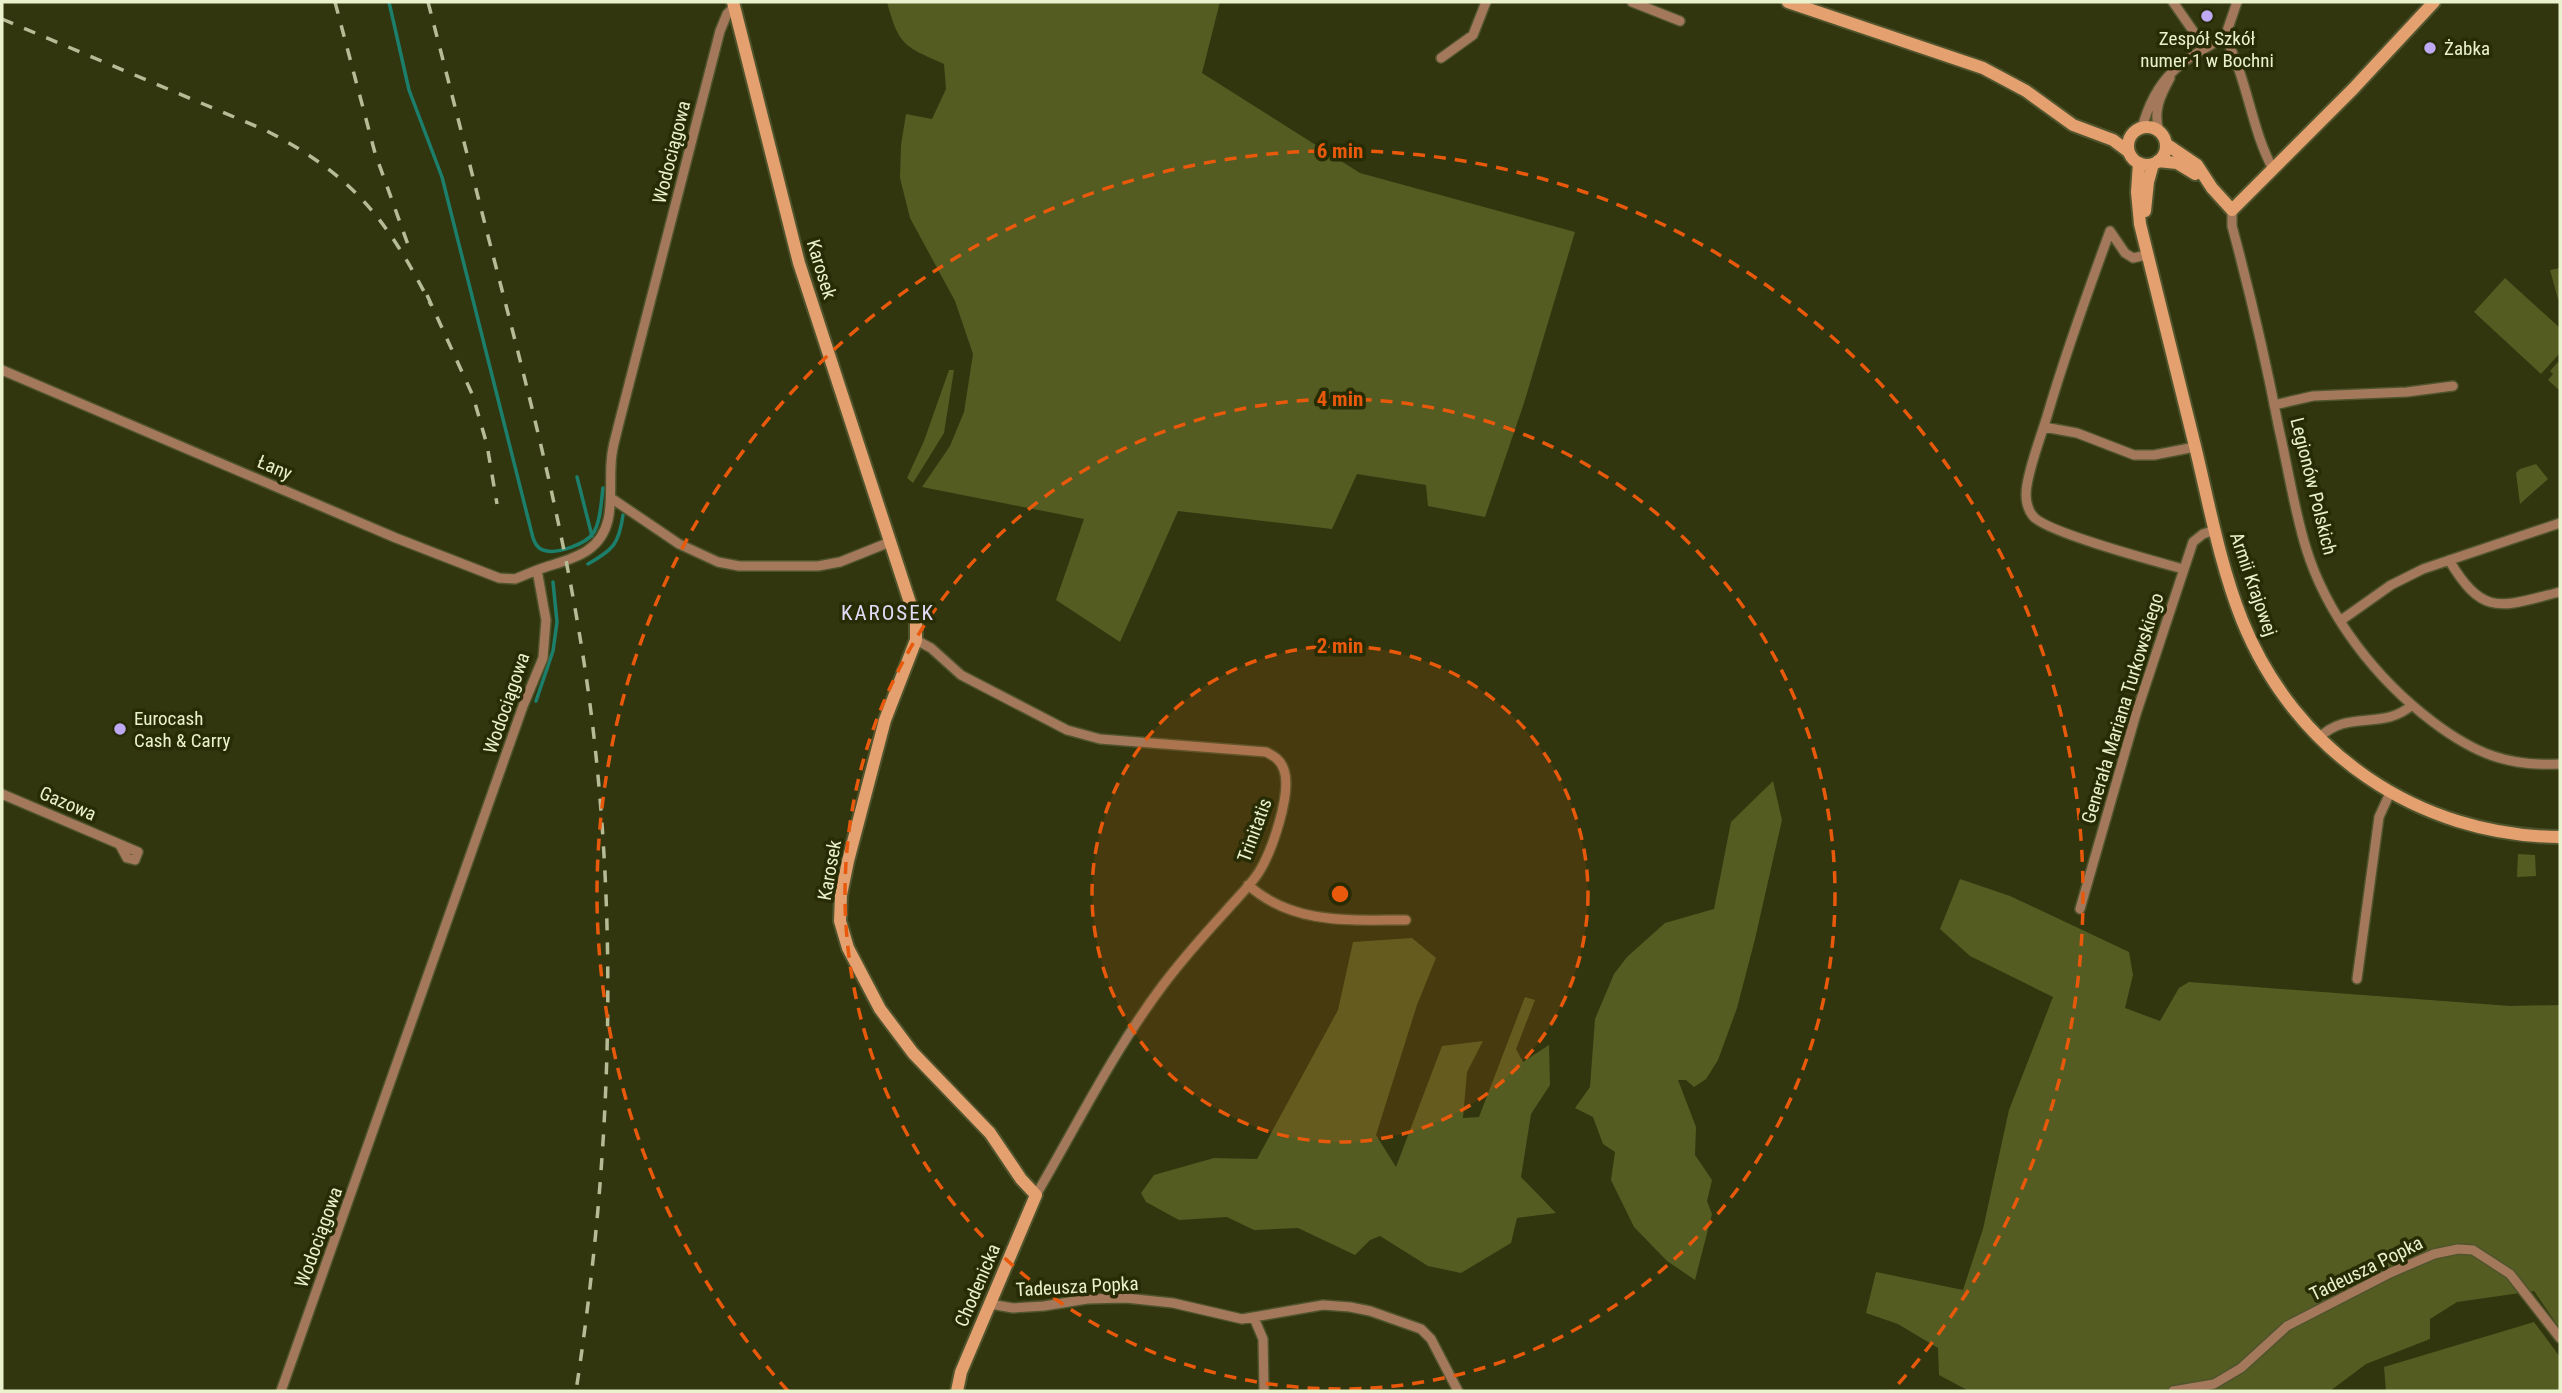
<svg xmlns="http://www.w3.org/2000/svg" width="2562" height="1393" font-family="'Roboto Condensed',sans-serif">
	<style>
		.green { fill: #545c22 }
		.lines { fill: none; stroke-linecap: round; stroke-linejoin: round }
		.stream { stroke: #1b7f6c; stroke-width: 3.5 }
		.street-casing { stroke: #4f542d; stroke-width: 12 }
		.secondary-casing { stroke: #4f542d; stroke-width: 16 }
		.street { stroke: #a4795b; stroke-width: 9 }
		.secondary { stroke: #e4a06f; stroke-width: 12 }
		.rail { stroke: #b5bc96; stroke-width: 3.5; stroke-dasharray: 12 12; stroke-linecap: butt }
		.ring { fill: none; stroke: #e8590c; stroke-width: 3.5; stroke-dasharray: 12 9 }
		.poi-dot { fill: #bea9f4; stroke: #272c04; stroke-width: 2.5 }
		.labels { text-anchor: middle; stroke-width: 7; stroke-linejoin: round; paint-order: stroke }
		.poi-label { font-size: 19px; fill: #eaf2cd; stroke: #272c04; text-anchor: start }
		.street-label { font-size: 19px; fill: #eaf2cd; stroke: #272c04 }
		.neighbourhood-label { font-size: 21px; letter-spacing: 2px; fill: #e2dbf8; stroke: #272c04 }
		.centre { fill: #e8590c; stroke: #272c04; stroke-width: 3.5 }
		.ring-label { font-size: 21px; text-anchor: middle; font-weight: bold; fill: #e8590c; stroke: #272c04; stroke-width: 7; stroke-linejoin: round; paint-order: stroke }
	</style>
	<rect width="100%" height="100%" fill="#31360f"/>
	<!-- green -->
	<path class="green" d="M 887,2 L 1220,2 L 1202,73 L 1360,173 L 1575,232 L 1524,403 L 1485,517 L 1428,506 L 1426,485 L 1357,474 L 1332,529 L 1178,511 L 1120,642 L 1056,600 L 1084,519 L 922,487 L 950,446 L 964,412 L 973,354 L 955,301 L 910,218 L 900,178 L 901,145 L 906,114 L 932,119 L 946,89 L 944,64 C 904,46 899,46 887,2 Z
		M 2560,268 L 2560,299 L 2558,299 L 2550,270 Z
		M 2505,278 L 2560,328 L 2560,353 L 2541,374 L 2474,312 Z
		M 2558,362 L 2560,364 L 2559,390 L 2548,380 L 2553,374 L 2550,371 Z
		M 949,370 L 954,370 L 944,433 L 913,483 L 907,478 L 924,441 Z
		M 2536,464 L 2548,479 L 2520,504 L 2516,473 L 2520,469 Z
		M 1773,781 L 1782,820 L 1755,939 L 1737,1008 L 1718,1060 L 1706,1079 L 1694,1087 L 1686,1080 L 1678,1080 L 1696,1127 L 1695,1155 L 1712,1180 L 1707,1201 L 1712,1214 L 1695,1280 L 1667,1261 L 1634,1227 L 1611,1180 L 1615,1152 L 1603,1144 L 1593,1117 L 1575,1108 L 1590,1087 L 1595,1019 L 1614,974 L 1627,957 L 1665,923 L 1714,909 L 1731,822 Z
		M 2518,854 L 2535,855 L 2536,876 L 2517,877 Z
		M 1960,879 L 2010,896 L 2129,952 L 2133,975 L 2125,1008 L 2160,1021 L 2179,988 L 2189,982 L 2510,1006 L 2560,1005 L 2560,1329 L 2534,1291 L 2457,1302 L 2430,1319 L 2430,1339 L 2366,1364 L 2330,1391 L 1969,1391 L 1939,1375 L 1938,1348 L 1898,1324 L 1866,1313 L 1876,1272 L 1963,1290 L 1983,1229 L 2009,1110 L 2053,997 L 1970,956 L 1940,929 Z
		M 1412,938 L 1436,958 L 1417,1005 L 1376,1135 L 1396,1167 L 1442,1046 L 1483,1041 L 1467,1072 L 1463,1118 L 1479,1117 L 1525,997 L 1535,1000 L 1516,1049 L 1523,1062 L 1549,1045 L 1550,1085 L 1531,1114 L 1521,1177 L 1556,1213 L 1517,1218 L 1511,1243 L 1461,1273 L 1428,1266 L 1380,1236 L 1370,1240 L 1355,1255 L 1298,1228 L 1254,1230 L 1227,1217 L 1179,1220 L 1146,1202 L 1141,1193 L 1154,1175 L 1214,1158 L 1257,1159 L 1338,1010 L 1353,942 Z
		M 2534,1322 L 2560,1357 L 2560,1391 L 2386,1391 L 2384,1367 Z"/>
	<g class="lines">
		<!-- stream -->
		<path class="stream" d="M 389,2 L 409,90 L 442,177 L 533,538 C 535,543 537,548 543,550 C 556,555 587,544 594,532 C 601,520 601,502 603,488
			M 577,477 L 592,536
			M 588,564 C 613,550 619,544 623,515
			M 536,701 L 553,651 L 557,622 L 553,582"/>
		<!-- street casing -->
		<g class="street-casing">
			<path id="street" d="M 1632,2 L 1680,21
				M 2173,2 L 2205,48
				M 2225,37 C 2248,80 2251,129 2273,169
				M 1441,58 L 1473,35 L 1486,2
				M 2142,128 C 2156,76 2181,61 2225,37 L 2237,2
				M 2159,131 C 2153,111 2160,96 2170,78
				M 2232,210 L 2232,226 C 2250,293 2266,361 2279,429 C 2288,468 2294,509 2306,548 C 2327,616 2376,679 2433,722 C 2474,753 2508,767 2560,764
				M 2110,231 C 2088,291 2066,352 2048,413 C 2041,437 2031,461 2027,485 C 2025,495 2026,508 2033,516 C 2045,532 2158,562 2183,569
				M 2110,231 L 2125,253 L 2133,258 L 2147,255
				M 2,370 L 396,538 L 499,578 L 515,579 L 537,570
				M 2274,405 L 2313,396 L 2407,392 L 2453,386
				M 2044,427 L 2077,433 L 2134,455 L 2154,455 L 2195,447
				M 611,498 L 679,544 L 718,562 L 739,566 L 818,566 L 840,562 L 890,542
				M 2449,560 C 2484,619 2502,606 2560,592
				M 2340,621 L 2391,585 L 2423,569 L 2560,523
				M 916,640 L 931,648 L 961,675 L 1067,730 L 1100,739 L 1266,752 C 1274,756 1281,760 1284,770 C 1292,793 1272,851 1259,872 C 1250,886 1236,899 1225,912 C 1203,936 1182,960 1163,985 C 1114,1050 1077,1125 1036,1195
				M 2319,738 C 2347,709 2383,731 2412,705
				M 2,794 L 138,852 L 135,860 L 127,858 L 120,845
				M 1248,885 C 1293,925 1350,920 1406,920
				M 2080,909 L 2136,714 L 2193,542 L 2203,534 L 2215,530
				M 2357,979 L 2379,817 L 2390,793
				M 990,1304 L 1013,1308 L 1044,1306 L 1087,1299 L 1126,1298 L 1173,1303 L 1242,1319 L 1323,1305 L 1350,1307 L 1370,1311 L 1421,1329 L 1431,1339 L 1458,1391
				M 1254,1318 L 1263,1339 L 1264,1391
				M 281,1391 L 523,706 L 543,658 L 546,620 L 537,570 C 553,564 574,560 588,550 C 620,528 607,487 612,454 C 613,445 616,436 618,427 L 720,31 L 727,14 L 734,7
				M 2173,1391 L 2214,1384 L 2241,1368 L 2287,1326 L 2390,1273 L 2434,1254 L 2458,1249 L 2473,1250 L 2510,1274 L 2560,1338"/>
		</g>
		<!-- secondary casing -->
		<g class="secondary-casing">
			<path id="secondary" d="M 733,2 L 799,263 L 916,621 L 916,640 L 885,720 L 848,861 L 841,895 L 840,921 L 848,948 L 880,1009 L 913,1053 L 990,1133 L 1021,1179 L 1036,1195 L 961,1372 L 957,1391
				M 1788,2 L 1983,68 L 2026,91 L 2073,125 L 2113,140 L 2129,152
				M2128 146a19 19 0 1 1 38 0a19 19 0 1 1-38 0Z
				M 2166,144 L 2197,165 L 2212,188 L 2232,210 L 2353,89 L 2434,2
				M 2158,161 L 2177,163 L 2195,174
				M 2139,163 L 2137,192 L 2140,224 C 2159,298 2176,372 2195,446 C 2209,504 2220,565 2242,620 C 2295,752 2418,836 2560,837
				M 2145,211 L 2148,182 L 2153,164"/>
		</g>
		<!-- street -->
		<use href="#street" class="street"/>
		<!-- secondary -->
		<use href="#secondary" class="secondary"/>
		<!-- rail -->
		<path class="rail" d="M 335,2 L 375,153 L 411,253
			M 428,2 C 453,98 477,194 502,290 C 539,432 574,574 592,720 C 619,944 610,1168 576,1391
			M 2,19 L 265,130 C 353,175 387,219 431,305
			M 427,295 L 473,396 L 487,445 L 497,504"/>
	</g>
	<!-- distance rings -->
	<circle cx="1340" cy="894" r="248" fill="#e8590c" fill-opacity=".12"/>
	<g class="ring">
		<circle cx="1340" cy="894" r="248"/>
		<circle cx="1340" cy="894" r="495"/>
		<path d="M788 1391A743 743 0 1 1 1892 1391"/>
	</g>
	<!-- markers -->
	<g class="poi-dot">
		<circle cx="2207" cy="16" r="7"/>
		<circle cx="2430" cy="48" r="7"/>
		<circle cx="120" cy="729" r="7"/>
	</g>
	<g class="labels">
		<!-- poi labels -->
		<g class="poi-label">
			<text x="2207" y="45" text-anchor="middle">Zespół Szkół<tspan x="2207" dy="22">numer 1 w Bochni</tspan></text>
			<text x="2444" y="55">Żabka</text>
			<text x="134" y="725">Eurocash<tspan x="134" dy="22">Cash &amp; Carry</tspan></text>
		</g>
		<!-- street labels -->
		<g class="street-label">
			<text transform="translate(671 152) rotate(-76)" y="7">Wodociągowa</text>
			<text transform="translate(822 269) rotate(73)" y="7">Karosek</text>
			<text transform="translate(275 467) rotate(23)" y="7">Łany</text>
			<text transform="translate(2314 486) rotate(76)" y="7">Legionów Polskich</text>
			<text transform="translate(2254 584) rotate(71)" y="7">Armii Krajowej</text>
			<text transform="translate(506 703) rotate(-71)" y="7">Wodociągowa</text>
			<text transform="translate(2122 708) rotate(-73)" y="7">Generała Mariana Turkowskiego</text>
			<text transform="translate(68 803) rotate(23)" y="7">Gazowa</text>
			<text transform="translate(1254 830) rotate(-70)" y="7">Trinitatis</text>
			<text transform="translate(829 870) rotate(-80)" y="7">Karosek</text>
			<text transform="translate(318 1237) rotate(-70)" y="7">Wodociągowa</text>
			<text transform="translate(2366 1268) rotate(-26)" y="7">Tadeusza Popka</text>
			<text transform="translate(977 1285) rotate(-67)" y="7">Chodenicka</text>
			<text transform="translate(1077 1286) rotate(-3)" y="7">Tadeusza Popka</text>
		</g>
		<!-- neighbourhood labels -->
		<g class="neighbourhood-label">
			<text x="888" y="620">KAROSEK</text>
		</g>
	</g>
	<circle cx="1340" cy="894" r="10" class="centre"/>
	<g class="ring-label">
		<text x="1340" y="158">6 min</text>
		<text x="1340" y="406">4 min</text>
		<text x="1340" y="653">2 min</text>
	</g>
	<!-- border -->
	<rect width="2562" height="1393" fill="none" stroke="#eaf2cd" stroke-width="7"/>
</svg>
